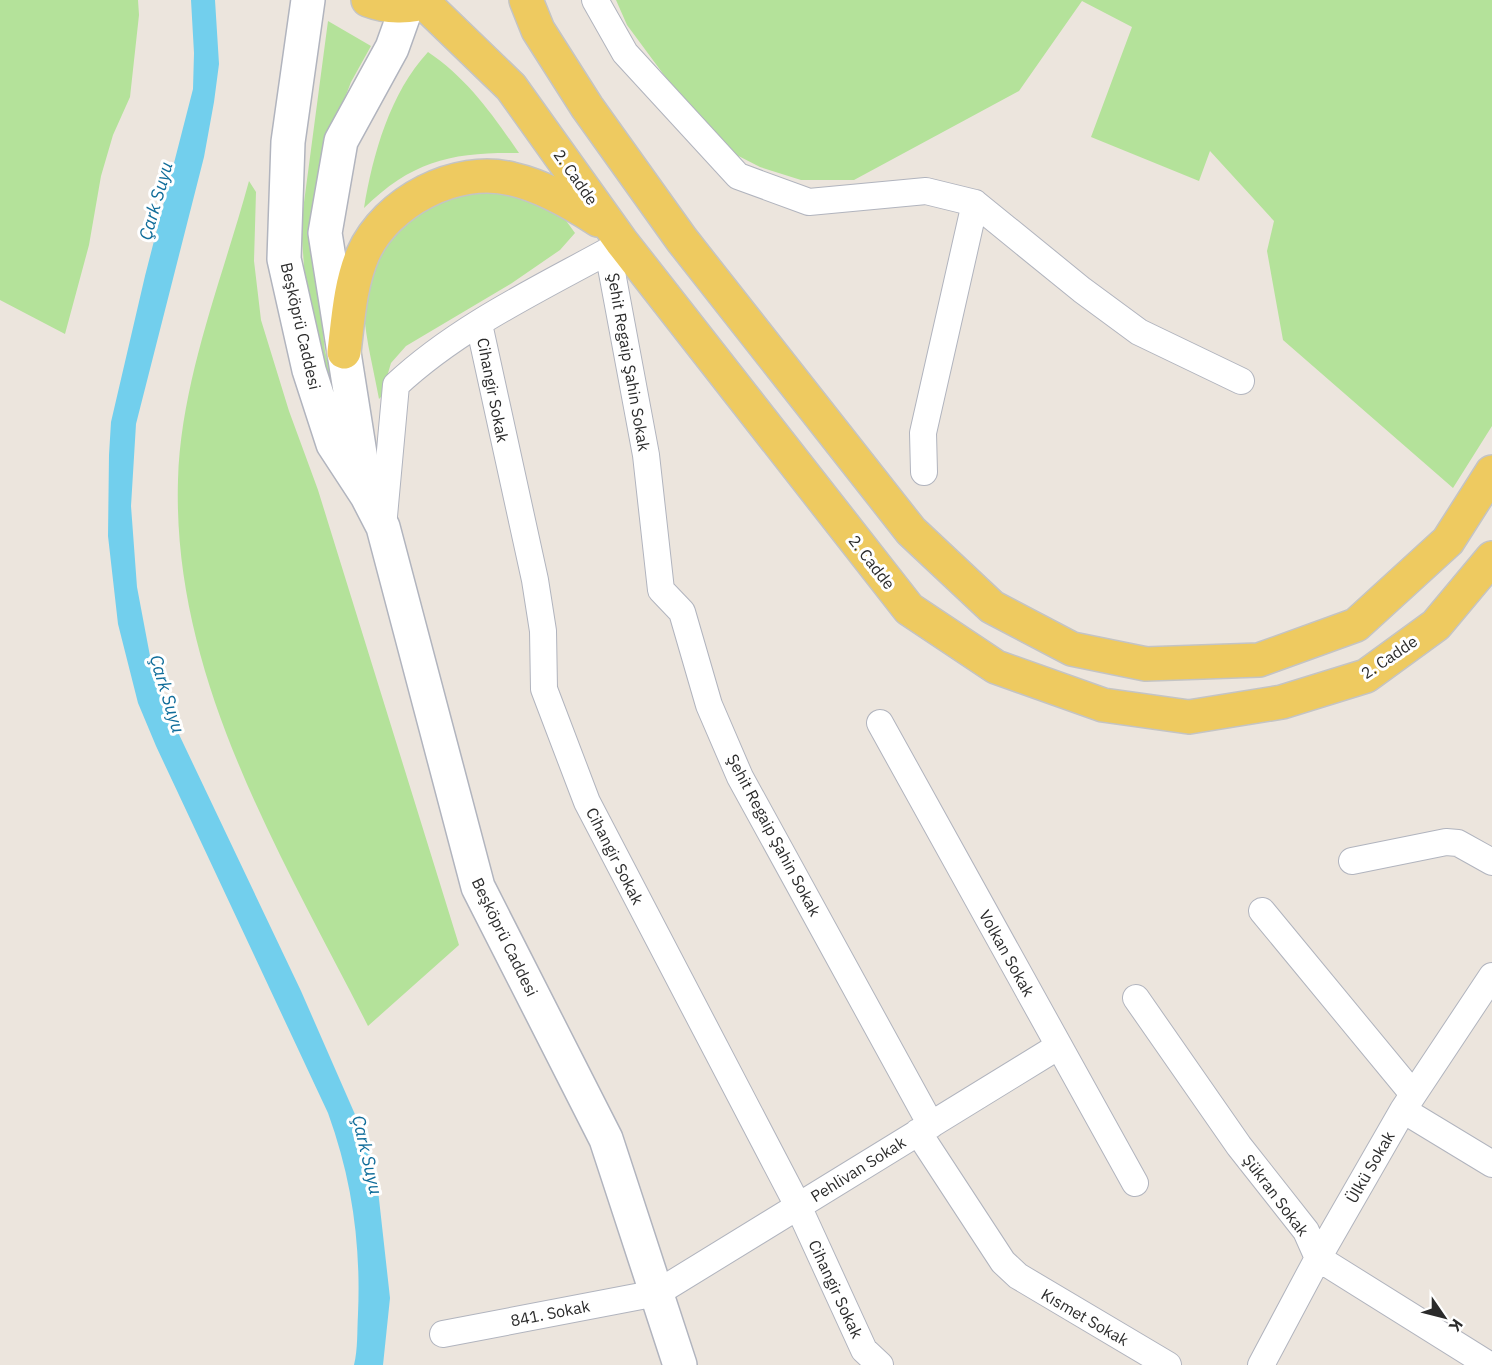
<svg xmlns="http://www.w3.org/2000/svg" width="1492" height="1365" font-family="'IBM Plex Sans',sans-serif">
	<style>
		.green { fill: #b4e29a }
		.water { fill: #72cfed }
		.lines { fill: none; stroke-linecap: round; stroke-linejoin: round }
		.minor-casing { stroke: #b1b4be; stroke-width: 28 }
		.secondary-casing { stroke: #b1b4be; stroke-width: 36 }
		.primary-casing { stroke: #c4c4c4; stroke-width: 36 }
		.minor { stroke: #fff; stroke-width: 26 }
		.secondary { stroke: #fff; stroke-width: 33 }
		.primary { stroke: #eeca60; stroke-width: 33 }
		.labels { text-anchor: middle; stroke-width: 6; stroke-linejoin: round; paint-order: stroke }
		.street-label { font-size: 16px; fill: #2b2b2b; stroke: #fff }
		.water-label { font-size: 18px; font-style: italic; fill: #106d9a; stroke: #fff }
	</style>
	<rect width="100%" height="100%" fill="#ece5dd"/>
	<!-- green -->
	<path class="green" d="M 0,0 L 138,0 L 139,15 L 130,97 L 113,135 L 101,176 L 89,245 L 65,334 L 0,300 Z
		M 616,0 L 1492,0 L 1492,426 L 1453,488 L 1283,340 L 1267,251 L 1274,221 L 1210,151 L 1199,181 L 1091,137 L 1132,27 L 1082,1 L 1019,91 L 854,180 L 801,180 L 760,167 L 715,144 L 627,25 Z
		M 328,21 L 371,46 L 351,82 L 332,132 L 314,248 L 325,351 L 339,405 L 330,395 L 305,280 L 301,225 Z
		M 428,52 C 467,78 493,115 519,153 C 453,152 413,160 364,208 C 373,154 390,93 428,52 Z
		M 249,181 L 256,192 L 254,261 L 261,320 L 289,411 L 318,490 L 459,945 L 368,1026 C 281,855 172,678 178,480 C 181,379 223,277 249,181 Z
		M 477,189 L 516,192 L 562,215 L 575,233 L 560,250 L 512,283 L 406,346 L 391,363 L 381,397 L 379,399 C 374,371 366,341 364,313 C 360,246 419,202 477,189 Z"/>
	<!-- water -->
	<path class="water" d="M 191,0 L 215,0 L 219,64 L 214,102 L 204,157 L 136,424 L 131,506 L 137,587 L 150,656 L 175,726 L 301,991 L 364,1135 L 376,1172 L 390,1298 L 383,1365 L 354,1365 C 358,1349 357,1331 358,1314 C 361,1244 352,1179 328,1113 L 156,746 L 138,703 L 118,624 L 108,536 L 109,455 L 111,422 L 145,276 L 193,89 L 194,53 Z"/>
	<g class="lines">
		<!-- minor casing -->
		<g class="minor-casing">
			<path id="minor" d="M 595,0 L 625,53 L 738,176 L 809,202 L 926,191 L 975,203 L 1082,290 L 1139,332 L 1241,381
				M 608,251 L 646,455 L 661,590 L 682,612 L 709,705 L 740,777 L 931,1125
				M 479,324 L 535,580 L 543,631 L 544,689 L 587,802 L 798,1206 L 864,1350 L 880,1365
				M 924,472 L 923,433 L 975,203
				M 383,527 L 396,385 C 457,328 535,291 608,251 L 621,241
				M 880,723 L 1135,1183
				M 1352,861 L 1446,842 L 1458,843 L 1492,862
				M 1262,911 L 1413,1094
				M 1136,998 L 1239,1146 L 1306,1231 L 1318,1258 L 1489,1365
				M 1403,1110 L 1492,1164
				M 918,1132 L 1003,1262 L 1018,1276 L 1168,1365
				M 443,1334 L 657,1293 L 1059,1046
				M 1261,1365 L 1318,1258 L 1403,1110 L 1492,976"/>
		</g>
		<!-- secondary casing -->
		<g class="secondary-casing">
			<path id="secondary" d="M 308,0 L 288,142 L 284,259 L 309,370 L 333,444 L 367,496 L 383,527 L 478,887 L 606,1139 L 680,1365
				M 365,485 L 325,233 L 341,141 L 392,48 L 407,6"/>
		</g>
		<!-- primary casing -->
		<g class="primary-casing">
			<path id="primary" d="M 368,0 C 386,7 410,9 428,0
				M 526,0 L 538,30 L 587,107 L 682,240 L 911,531 L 992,607 L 1072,649 L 1146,664 L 1259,660 L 1356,625 L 1448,541 L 1492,472
				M 423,2 L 511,87 L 621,241 L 909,609 L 996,667 L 1103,705 L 1189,717 L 1282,702 L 1366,676 L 1436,625 L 1492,558
				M 344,352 C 348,319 350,284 363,254 C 386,202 456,165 512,179 C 543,186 572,203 598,220"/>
		</g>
		<!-- minor -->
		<use href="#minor" class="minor"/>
		<!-- secondary -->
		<use href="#secondary" class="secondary"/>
		<!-- primary -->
		<use href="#primary" class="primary"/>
	</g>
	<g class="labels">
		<!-- street labels -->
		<g class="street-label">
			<text transform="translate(576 177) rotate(55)" y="6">2. Cadde</text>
			<text transform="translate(301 326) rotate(77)" y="6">Beşköprü Caddesi</text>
			<text transform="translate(629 362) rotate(80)" y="6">Şehit Regaip Şahin Sokak</text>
			<text transform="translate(493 390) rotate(79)" y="6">Cihangir Sokak</text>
			<text transform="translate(872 562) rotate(52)" y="6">2. Cadde</text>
			<text transform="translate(1389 657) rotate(-34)" y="6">2. Cadde</text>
			<text transform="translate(774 835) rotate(62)" y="6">Şehit Regaip Şahin Sokak</text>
			<text transform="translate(615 856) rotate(63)" y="6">Cihangir Sokak</text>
			<text transform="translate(505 937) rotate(64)" y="6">Beşköprü Caddesi</text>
			<text transform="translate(1007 953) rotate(61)" y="6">Volkan Sokak</text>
			<text transform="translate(1370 1167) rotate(-60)" y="6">Ülkü Sokak</text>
			<text transform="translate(858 1169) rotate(-32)" y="6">Pehlivan Sokak</text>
			<text transform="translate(1276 1195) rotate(53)" y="6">Şükran Sokak</text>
			<text transform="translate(836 1289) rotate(65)" y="6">Cihangir Sokak</text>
			<text transform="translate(550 1313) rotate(-11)" y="6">841. Sokak</text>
			<text transform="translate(1085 1317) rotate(30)" y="6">Kısmet Sokak</text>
		</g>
		<!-- water labels -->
		<g class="water-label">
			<text transform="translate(156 201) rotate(-74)" y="6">Çark Suyu</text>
			<text transform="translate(167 694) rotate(73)" y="6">Çark Suyu</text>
			<text transform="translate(367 1155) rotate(77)" y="6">Çark Suyu</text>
		</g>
	</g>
	<!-- north arrow -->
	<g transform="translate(1444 1317) rotate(125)" stroke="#ffffff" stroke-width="4.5" paint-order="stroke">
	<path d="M0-4.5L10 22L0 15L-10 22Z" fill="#2b2b2b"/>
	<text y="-9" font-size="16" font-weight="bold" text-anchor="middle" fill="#2b2b2b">K</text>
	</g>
</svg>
